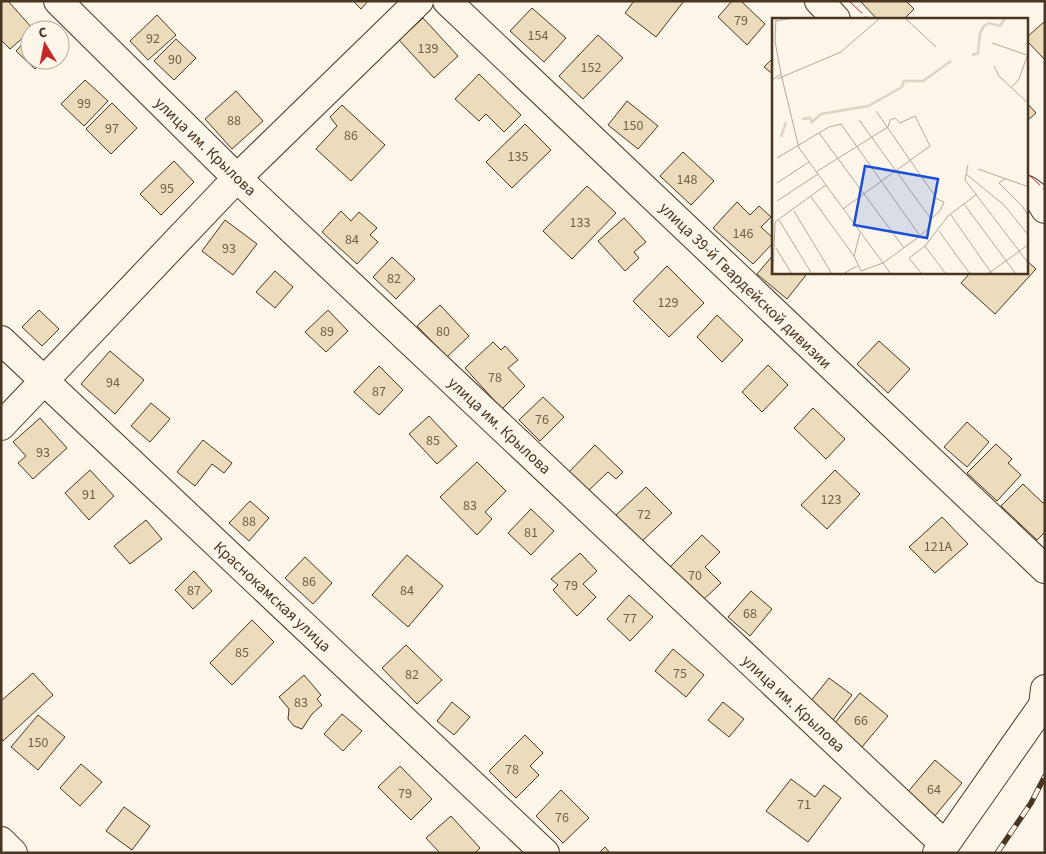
<svg xmlns="http://www.w3.org/2000/svg" width="1046" height="854" font-family="'Source Sans 3',sans-serif">
	<style>
		.building { fill: #ecdcbc; stroke: #4a3520 }
		.lines { fill: none; stroke-linecap: round; stroke-linejoin: round }
		.minor-casing { stroke: #4a3520; stroke-width: 30 }
		.major-casing { stroke: #4a3520; stroke-width: 30 }
		.minor { stroke: #fbf6e9; stroke-width: 28 }
		.major { stroke: #fbf6e9; stroke-width: 28 }
		.rail-casing { stroke: #4a3520; stroke-width: 5.5 }
		.rail { stroke: #fbf6e9; stroke-width: 4; stroke-dasharray: 11; stroke-linecap: butt }
		.power { stroke: #c62828; stroke-width: 1; stroke-dasharray: 18 4 2.5 4; stroke-linecap: butt }
		.labels { text-anchor: middle; stroke-width: 4; stroke-linejoin: round; paint-order: stroke }
		.number-label { font-size: 14px; fill: #725f47 }
		.street-label { font-size: 16px; fill: #4a3520; stroke: #fbf6e9 }
		.inset-river { fill: none; stroke: #dcd4c6; stroke-width: 2.5 }
		.inset-road { fill: none; stroke: #b4a999; stroke-width: 1 }
		.view { fill: #1d4ed8; fill-opacity: 0.15; stroke: #1d4ed8; stroke-width: 2.5 }
		.inset-edge { fill: none; stroke: #4a3520; stroke-width: 2.5 }
	</style>
	<rect width="100%" height="100%" fill="#fbf6e9"/>
	<!-- building -->
	<path class="building" d="M 1,1 L 8,1 L 33,29 L 10,49 L 1,40 Z
		M 353,1 L 368,1 L 361,9 Z
		M 634,1 L 684,1 L 656,37 L 625,13 Z
		M 732,1 L 741,1 L 765,24 L 747,45 L 718,17 Z
		M 860,1 L 906,1 L 914,9 L 904,19 L 877,19 Z
		M 532,8 L 566,38 L 544,62 L 510,31 Z
		M 157,15 L 176,35 L 148,60 L 130,41 Z
		M 423,18 L 458,56 L 434,78 L 399,40 Z
		M 1044,22 L 1045,23 L 1045,60 L 1027,41 L 1027,37 Z
		M 598,35 L 623,58 L 583,99 L 559,76 Z
		M 30,36 L 30,60 L 44,60 L 35,69 L 16,51 Z
		M 176,39 L 196,58 L 174,80 L 154,61 Z
		M 774,57 L 774,75 L 764,67 Z
		M 479,74 L 521,115 L 504,132 L 486,114 L 479,121 L 455,99 Z
		M 85,80 L 108,101 L 84,126 L 61,104 Z
		M 236,91 L 263,121 L 232,149 L 205,119 Z
		M 627,101 L 658,126 L 638,149 L 608,125 Z
		M 112,103 L 137,128 L 111,154 L 86,129 Z
		M 1027,103 L 1036,113 L 1027,121 Z
		M 342,105 L 385,145 L 351,181 L 316,149 L 337,126 L 330,117 Z
		M 525,124 L 551,150 L 512,188 L 486,162 Z
		M 683,152 L 714,181 L 691,205 L 660,176 Z
		M 174,161 L 194,182 L 161,215 L 140,194 Z
		M 587,186 L 616,213 L 572,259 L 543,231 Z
		M 737,202 L 750,215 L 759,206 L 771,217 L 761,227 L 774,239 L 774,242 L 753,264 L 713,228 Z
		M 341,211 L 351,221 L 359,212 L 377,228 L 370,235 L 378,242 L 357,264 L 322,232 Z
		M 624,218 L 646,242 L 634,252 L 639,258 L 625,271 L 598,241 Z
		M 225,220 L 257,244 L 233,275 L 202,251 Z
		M 774,254 L 774,272 L 803,272 L 806,275 L 787,299 L 757,274 Z
		M 392,257 L 415,279 L 396,299 L 373,277 Z
		M 1027,261 L 1036,269 L 995,314 L 961,283 L 971,272 L 1027,272 Z
		M 667,266 L 704,303 L 669,337 L 633,301 Z
		M 275,271 L 293,287 L 275,308 L 256,292 Z
		M 440,305 L 469,336 L 447,357 L 417,326 Z
		M 39,310 L 59,329 L 42,346 L 22,327 Z
		M 328,310 L 348,331 L 326,352 L 305,332 Z
		M 717,315 L 743,340 L 722,362 L 697,337 Z
		M 879,341 L 910,369 L 888,393 L 857,364 Z
		M 493,342 L 501,350 L 505,346 L 518,360 L 508,368 L 525,386 L 502,409 L 465,368 Z
		M 110,351 L 144,380 L 115,414 L 81,384 Z
		M 768,365 L 788,385 L 762,412 L 742,392 Z
		M 379,366 L 403,390 L 379,415 L 354,392 Z
		M 543,397 L 564,417 L 540,441 L 519,420 Z
		M 151,403 L 170,419 L 150,442 L 131,426 Z
		M 813,408 L 845,439 L 826,459 L 794,428 Z
		M 429,416 L 457,446 L 437,464 L 409,434 Z
		M 40,418 L 67,448 L 33,479 L 18,463 L 26,456 L 13,442 Z
		M 967,422 L 989,442 L 967,467 L 944,447 Z
		M 203,440 L 232,463 L 224,473 L 212,464 L 195,486 L 177,472 Z
		M 996,444 L 1012,459 L 1008,463 L 1021,475 L 997,501 L 967,473 Z
		M 595,445 L 623,472 L 616,479 L 608,472 L 588,491 L 569,472 Z
		M 477,462 L 506,491 L 485,512 L 492,519 L 477,535 L 440,497 Z
		M 90,470 L 114,496 L 89,520 L 65,493 Z
		M 835,470 L 860,494 L 827,529 L 801,505 Z
		M 1023,484 L 1043,503 L 1045,502 L 1045,532 L 1037,540 L 1001,506 Z
		M 646,487 L 672,513 L 641,542 L 616,515 Z
		M 250,501 L 269,518 L 249,541 L 229,523 Z
		M 531,509 L 554,531 L 531,555 L 508,533 Z
		M 942,517 L 968,544 L 935,573 L 909,547 Z
		M 146,520 L 162,539 L 130,564 L 114,546 Z
		M 702,535 L 720,552 L 705,567 L 721,583 L 702,601 L 669,568 Z
		M 580,553 L 597,571 L 583,584 L 596,597 L 577,616 L 553,590 L 558,585 L 551,579 Z
		M 407,555 L 443,586 L 408,627 L 372,595 Z
		M 305,557 L 332,583 L 313,604 L 285,578 Z
		M 194,571 L 212,591 L 193,609 L 175,590 Z
		M 751,591 L 772,609 L 750,636 L 728,617 Z
		M 629,595 L 653,617 L 630,641 L 607,619 Z
		M 252,620 L 274,642 L 232,685 L 210,663 Z
		M 406,645 L 442,680 L 417,704 L 382,668 Z
		M 673,649 L 704,675 L 686,697 L 655,671 Z
		M 33,673 L 53,695 L 3,741 L 1,738 L 1,701 Z
		M 304,675 L 321,695 L 317,699 L 322,705 L 312,714 L 302,729 L 294,726 L 288,719 L 289,709 L 279,697 Z
		M 829,678 L 852,695 L 833,720 L 810,702 Z
		M 860,693 L 888,716 L 862,747 L 834,724 Z
		M 452,702 L 470,717 L 454,735 L 437,721 Z
		M 723,702 L 744,719 L 729,737 L 708,720 Z
		M 342,714 L 362,731 L 343,751 L 324,734 Z
		M 38,715 L 65,737 L 38,770 L 11,747 Z
		M 525,735 L 543,753 L 530,766 L 539,775 L 516,798 L 489,771 Z
		M 935,760 L 962,783 L 934,817 L 906,794 Z
		M 81,764 L 102,782 L 80,806 L 60,788 Z
		M 400,766 L 432,799 L 411,820 L 378,787 Z
		M 791,779 L 815,797 L 824,785 L 841,798 L 808,842 L 766,811 Z
		M 561,790 L 589,818 L 563,843 L 536,816 Z
		M 124,807 L 150,826 L 132,850 L 106,831 Z
		M 451,816 L 480,848 L 475,853 L 440,853 L 426,838 Z
		M 605,847 L 610,853 L 599,853 Z"/>
	<g class="lines">
		<!-- minor casing -->
		<g class="minor-casing">
			<path id="minor" d="M 58,1 L 237,178 L 945,845
				M 447,1 L 1045,569
				M 819,1 L 836,19
				M 1027,190 L 1039,199 L 1045,209
				M 1,340 L 545,853
				M 1,426 L 237,178 L 419,1
				M 937,853 L 945,845 L 1043,705 L 1045,689"/>
		</g>
		<!-- major casing -->
		<g class="major-casing">
			<path id="major" d="M 1,841 L 13,853"/>
		</g>
		<!-- minor -->
		<use href="#minor" class="minor"/>
		<!-- major -->
		<use href="#major" class="major"/>
		<!-- rail casing -->
		<g class="rail-casing">
			<path id="rail" d="M 997,853 L 1031,803 L 1045,776"/>
		</g>
		<!-- rail -->
		<use href="#rail" class="rail"/>
		<!-- power -->
		<path class="power" d="M 849,1 L 868,19
			M 1027,173 L 1045,190"/>
	</g>
	<g class="labels">
		<!-- number labels -->
		<g class="number-label">
			<text x="741" y="25">79</text>
			<text x="538" y="40">154</text>
			<text x="153" y="43">92</text>
			<text x="428" y="53">139</text>
			<text x="175" y="64">90</text>
			<text x="591" y="72">152</text>
			<text x="84" y="108">99</text>
			<text x="234" y="125">88</text>
			<text x="633" y="130">150</text>
			<text x="112" y="133">97</text>
			<text x="351" y="140">86</text>
			<text x="518" y="161">135</text>
			<text x="687" y="184">148</text>
			<text x="167" y="193">95</text>
			<text x="580" y="227">133</text>
			<text x="743" y="238">146</text>
			<text x="352" y="244">84</text>
			<text x="229" y="253">93</text>
			<text x="394" y="283">82</text>
			<text x="668" y="307">129</text>
			<text x="327" y="336">89</text>
			<text x="443" y="336">80</text>
			<text x="495" y="382">78</text>
			<text x="113" y="387">94</text>
			<text x="379" y="396">87</text>
			<text x="542" y="424">76</text>
			<text x="433" y="445">85</text>
			<text x="43" y="457">93</text>
			<text x="89" y="499">91</text>
			<text x="831" y="504">123</text>
			<text x="470" y="510">83</text>
			<text x="644" y="519">72</text>
			<text x="249" y="526">88</text>
			<text x="531" y="537">81</text>
			<text x="938" y="551">121А</text>
			<text x="695" y="580">70</text>
			<text x="309" y="586">86</text>
			<text x="571" y="590">79</text>
			<text x="194" y="595">87</text>
			<text x="407" y="595">84</text>
			<text x="750" y="618">68</text>
			<text x="630" y="623">77</text>
			<text x="242" y="657">85</text>
			<text x="680" y="678">75</text>
			<text x="412" y="679">82</text>
			<text x="301" y="707">83</text>
			<text x="861" y="725">66</text>
			<text x="38" y="747">150</text>
			<text x="512" y="774">78</text>
			<text x="934" y="794">64</text>
			<text x="405" y="798">79</text>
			<text x="804" y="809">71</text>
			<text x="562" y="822">76</text>
		</g>
		<!-- street labels -->
		<g class="street-label">
			<text transform="translate(206 146) rotate(44)" y="6">улица им. Крылова</text>
			<text transform="translate(746 285) rotate(44)" y="6">улица 39-й Гвардейской дивизии</text>
			<text transform="translate(500 425) rotate(43)" y="6">улица им. Крылова</text>
			<text transform="translate(273 596) rotate(43)" y="6">Краснокамская улица</text>
			<text transform="translate(794 703) rotate(43)" y="6">улица им. Крылова</text>
		</g>
	</g>
	<!-- overview -->
	<g transform="translate(772 18)">
		<rect width="256" height="256" fill="#fbf6e9"/>
		<path class="inset-river" d="M 200,37 L 206,35 L 208,15 L 212,8 L 217,5 L 228,8 L 233,0M 30,101 L 38,100 L 40,104 L 49,96 L 96,88 L 130,69 L 132,63 L 151,63 L 179,43M 9,119 L 14,104"/>
		<path class="inset-road" d="M 133,0 L 164,29M 4,3 L 21,0M 220,25 L 255,37M 222,48 L 227,58 L 257,86M 9,56 L 27,130 L 119,256M 5,61 L 69,34 L 108,0M 0,62 L 9,56 L 3,23 L 4,0M 239,70 L 247,61 L 257,33M 104,93 L 165,181 L 172,184 L 168,193 L 159,201M 87,102 L 159,201M 47,115 L 132,230M 5,140 L 57,109 L 69,106 L 148,218M 196,147 L 193,162 L 257,246M 206,151 L 257,169M 44,154 L 116,109 L 118,102 L 123,100 L 128,105 L 143,98 L 158,128 L 71,191M 194,156 L 232,187 L 257,218M 233,161 L 227,165 L 250,188 L 257,199M 5,165 L 37,144M 39,179 L 82,238 L 89,253 L 111,245 L 148,218 L 157,210 L 159,201M 5,183 L 46,156M 192,186 L 244,256M 22,193 L 60,256M 179,197 L 220,256M 7,202 L 40,256M 167,213 L 198,256M 153,228 L 174,256M 4,230 L 20,256M 82,238 L 88,215M 1,256 L 3,204 L 54,167M 71,256 L 85,248M 150,256 L 137,240 L 153,228 L 176,198 L 205,176M 216,256 L 257,226"/>
		<path class="view" d="M 93,148 L 166,161 L 155,220 L 82,207 Z"/>
		<rect width="256" height="256" class="inset-edge"/>
	</g>
	<!-- border -->
	<rect width="1046" height="854" fill="none" stroke="#4a3520" stroke-width="5"/>
	<!-- north arrow -->
	<g transform="translate(45 45) rotate(350)"><circle r="24" fill="#fbf6e9" stroke="#b4a999"/>
	<path d="M0-4L9 19L0 12L-9 19Z" fill="#c62828"/>
	<text y="-8" font-size="14" font-weight="bold" text-anchor="middle" fill="#4a3520">С</text>
	</g>
</svg>
